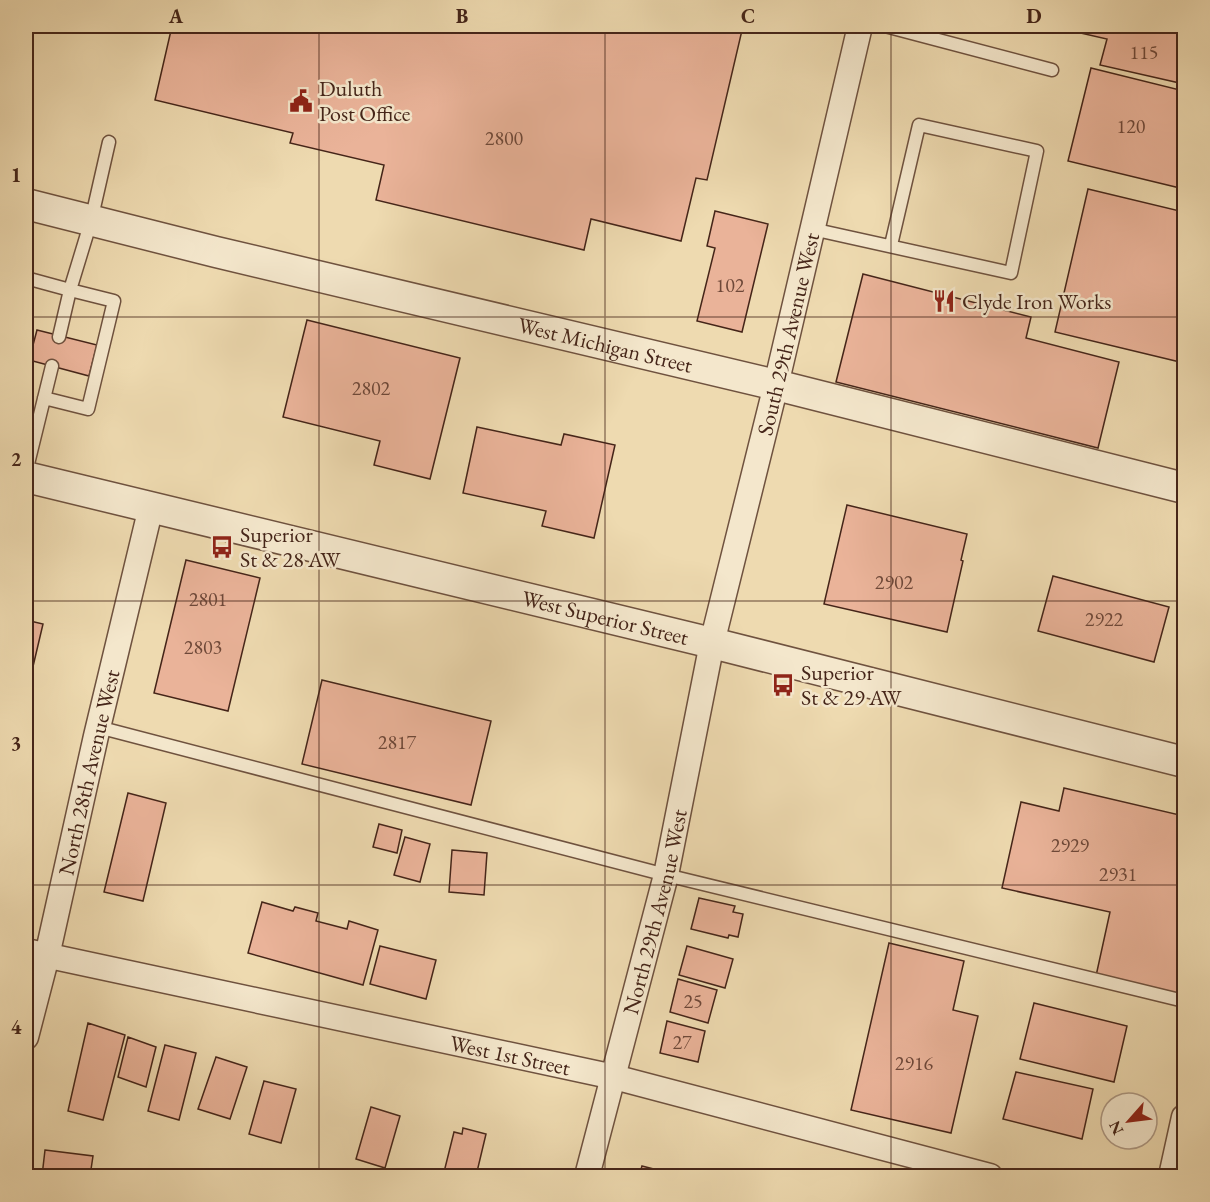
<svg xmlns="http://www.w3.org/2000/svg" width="1210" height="1202" font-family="'EB Garamond',serif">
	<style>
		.building { fill: #eab399; stroke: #452519; stroke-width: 1.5 }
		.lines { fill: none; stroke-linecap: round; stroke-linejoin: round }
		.service-casing { stroke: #6f523f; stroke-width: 15 }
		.minor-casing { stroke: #6f523f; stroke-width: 27 }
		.tertiary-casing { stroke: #6f523f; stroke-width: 33 }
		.service { stroke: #f4e7cc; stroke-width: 12 }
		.minor { stroke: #f4e7cc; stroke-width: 24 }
		.tertiary { stroke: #f4e7cc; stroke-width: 30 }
		.grid { fill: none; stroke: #452519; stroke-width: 1.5; stroke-opacity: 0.55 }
		.labels { text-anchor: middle; stroke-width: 5; stroke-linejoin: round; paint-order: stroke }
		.number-label { font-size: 20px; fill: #6e4839 }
		.poi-label { font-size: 22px; fill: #452519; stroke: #f4e7cc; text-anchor: start }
		.street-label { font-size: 22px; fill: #452519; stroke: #f4e7cc }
		.neatline { fill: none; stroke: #452519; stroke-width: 2 }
		.grid-label { font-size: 20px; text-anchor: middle; font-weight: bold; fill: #452519 }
	</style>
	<rect width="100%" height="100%" fill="#eedab0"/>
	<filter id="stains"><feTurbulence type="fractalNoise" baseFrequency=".00333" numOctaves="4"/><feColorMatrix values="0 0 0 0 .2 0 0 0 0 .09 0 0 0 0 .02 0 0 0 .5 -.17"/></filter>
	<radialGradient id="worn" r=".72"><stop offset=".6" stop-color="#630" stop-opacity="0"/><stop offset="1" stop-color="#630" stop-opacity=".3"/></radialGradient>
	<!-- building -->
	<path class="building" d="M 172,26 L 743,26 L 707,180 L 696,178 L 681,241 L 591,219 L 584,250 L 376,200 L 384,165 L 290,143 L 293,133 L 155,100 Z
		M 1050,26 L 1184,26 L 1184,84 L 1100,65 L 1107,39 Z
		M 1091,68 L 1184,91 L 1184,189 L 1068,161 Z
		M 1088,189 L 1184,212 L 1184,363 L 1055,332 Z
		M 715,211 L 768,224 L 742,332 L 697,321 L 715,248 L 707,246 Z
		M 863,274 L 1031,317 L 1026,338 L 1119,362 L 1098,448 L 836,382 Z
		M 307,320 L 460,358 L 430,479 L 374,465 L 380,441 L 283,417 Z
		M 37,330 L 97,345 L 89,376 L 29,360 Z
		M 477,427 L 561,445 L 564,434 L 615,445 L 594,538 L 542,526 L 546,511 L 463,493 Z
		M 847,505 L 967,534 L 961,560 L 963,561 L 947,632 L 824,604 Z
		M 186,560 L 260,578 L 228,711 L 154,693 Z
		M 1053,576 L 1169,607 L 1154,662 L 1038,631 Z
		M 26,620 L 43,624 L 27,692 L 26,692 Z
		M 322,680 L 491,721 L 471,805 L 302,764 Z
		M 1064,788 L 1184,816 L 1184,996 L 1096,976 L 1110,912 L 1002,888 L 1021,802 L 1059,811 Z
		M 128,793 L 166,803 L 143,901 L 104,892 Z
		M 379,824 L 402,830 L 397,853 L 373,847 Z
		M 405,837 L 430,844 L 420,882 L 394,875 Z
		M 452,850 L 487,853 L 484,895 L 449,892 Z
		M 699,898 L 735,906 L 733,912 L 743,914 L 738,937 L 729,935 L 728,938 L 691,929 Z
		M 262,902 L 293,911 L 295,907 L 318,913 L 316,921 L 347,929 L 349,921 L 378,930 L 363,985 L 248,953 Z
		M 889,943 L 964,961 L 953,1010 L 978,1016 L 951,1133 L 851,1110 Z
		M 380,946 L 436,960 L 426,999 L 370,984 Z
		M 687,946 L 733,959 L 725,988 L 679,975 Z
		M 678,979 L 717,990 L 708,1023 L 670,1012 Z
		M 1034,1003 L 1127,1026 L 1114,1082 L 1020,1059 Z
		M 667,1021 L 705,1031 L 698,1062 L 660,1053 Z
		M 88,1023 L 125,1035 L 103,1120 L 68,1111 Z
		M 128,1037 L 156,1047 L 146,1087 L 118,1077 Z
		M 165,1045 L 196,1053 L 179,1120 L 148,1111 Z
		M 216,1057 L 247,1067 L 230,1119 L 198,1109 Z
		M 1016,1072 L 1093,1089 L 1082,1139 L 1003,1119 Z
		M 264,1081 L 296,1089 L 281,1143 L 249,1134 Z
		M 371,1107 L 400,1116 L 385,1168 L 356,1159 Z
		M 463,1128 L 486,1134 L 476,1176 L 449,1176 L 449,1174 L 444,1172 L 454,1132 L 462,1134 Z
		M 45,1150 L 93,1156 L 90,1176 L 42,1176 Z
		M 642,1166 L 681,1176 L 639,1176 Z"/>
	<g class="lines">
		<!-- service casing -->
		<g class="service-casing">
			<path id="service" d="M 885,26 L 1052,70
				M 812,229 L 1011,273 L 1037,151 L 919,125 L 891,245
				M 26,278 L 70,290 L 91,221 L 109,142
				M 44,398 L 88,409 L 114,301 L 70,290 L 59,337
				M 26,472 L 52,366
				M 98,727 L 666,875 L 1184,1001"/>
		</g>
		<!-- minor casing -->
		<g class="minor-casing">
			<g id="minor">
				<path id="s1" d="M 26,951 L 614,1077 L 990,1176"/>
				<path id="s2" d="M 26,1037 L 47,956 L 96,736 L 151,507"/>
				<path id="s3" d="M 587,1176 L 666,875 L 712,643 L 776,385 L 860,26"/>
				<path d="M 1171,1176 L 1184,1117"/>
			</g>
		</g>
		<!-- tertiary casing -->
		<g class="tertiary-casing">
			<g id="tertiary">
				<path id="s4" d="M 26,204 L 216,252 L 776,385 L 1184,488"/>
				<path id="s5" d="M 26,477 L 712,643 L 1184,762"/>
			</g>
		</g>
		<!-- service -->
		<use href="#service" class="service"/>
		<!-- minor -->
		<use href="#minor" class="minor"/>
		<!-- tertiary -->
		<use href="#tertiary" class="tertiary"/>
	</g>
	<!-- grid -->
	<path class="grid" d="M 319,26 L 319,1176M 605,26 L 605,1176M 891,26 L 891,1176M 26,317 L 1184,317M 26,601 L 1184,601M 26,885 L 1184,885"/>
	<!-- icons -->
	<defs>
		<g id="civic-bare" transform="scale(1.8)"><path d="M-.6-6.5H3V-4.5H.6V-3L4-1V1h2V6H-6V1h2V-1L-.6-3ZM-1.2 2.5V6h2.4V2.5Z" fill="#8f2418" stroke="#f4e7cc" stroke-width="2.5" paint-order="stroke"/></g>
		<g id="restaurant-bare" transform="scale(1.8)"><path d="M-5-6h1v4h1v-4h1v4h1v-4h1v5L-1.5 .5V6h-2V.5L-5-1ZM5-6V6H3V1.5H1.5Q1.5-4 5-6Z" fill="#8f2418" stroke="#f4e7cc" stroke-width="2.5" paint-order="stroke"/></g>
		<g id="bus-bare" transform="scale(1.8)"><path d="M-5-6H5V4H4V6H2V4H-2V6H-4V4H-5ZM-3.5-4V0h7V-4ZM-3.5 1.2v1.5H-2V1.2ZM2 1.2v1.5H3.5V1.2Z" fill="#8f2418" stroke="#f4e7cc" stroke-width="2.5" paint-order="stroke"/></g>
	</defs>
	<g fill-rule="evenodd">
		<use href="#civic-bare" x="301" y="101"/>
		<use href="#restaurant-bare" x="944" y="301"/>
		<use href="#bus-bare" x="222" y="547"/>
		<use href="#bus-bare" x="783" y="685"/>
	</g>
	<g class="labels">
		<!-- number labels -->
		<g class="number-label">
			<text x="1144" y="59">115</text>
			<text x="1131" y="133">120</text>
			<text x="504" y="145">2800</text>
			<text x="730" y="292">102</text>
			<text x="371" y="395">2802</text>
			<text x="894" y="589">2902</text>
			<text x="208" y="606">2801</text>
			<text x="1104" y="626">2922</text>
			<text x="203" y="654">2803</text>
			<text x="397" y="749">2817</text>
			<text x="1070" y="852">2929</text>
			<text x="1118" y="881">2931</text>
			<text x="693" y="1008">25</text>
			<text x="682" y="1049">27</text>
			<text x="914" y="1070">2916</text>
		</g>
		<!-- poi labels -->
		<g class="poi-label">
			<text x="319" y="96">Duluth<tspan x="319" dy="25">Post Office</tspan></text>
			<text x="962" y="309">Clyde Iron Works</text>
			<text x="240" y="542">Superior<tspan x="240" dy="25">St &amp; 28 AW</tspan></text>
			<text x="801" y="680">Superior<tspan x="801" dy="25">St &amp; 29 AW</tspan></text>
		</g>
		<!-- street labels -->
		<g class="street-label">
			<text dy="8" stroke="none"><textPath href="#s3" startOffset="866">South 29th Avenue West</textPath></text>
			<text dy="8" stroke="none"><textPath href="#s4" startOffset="596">West Michigan Street</textPath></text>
			<text dy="8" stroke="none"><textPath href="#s5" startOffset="596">West Superior Street</textPath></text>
			<text dy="8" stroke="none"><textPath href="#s2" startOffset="272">North 28th Avenue West</textPath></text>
			<text dy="8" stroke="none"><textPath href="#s3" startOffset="273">North 29th Avenue West</textPath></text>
			<text dy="8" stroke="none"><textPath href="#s1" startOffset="495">West 1st Street</textPath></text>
		</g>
	</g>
	<!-- margin -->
	<rect width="1210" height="1202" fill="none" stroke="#eedab0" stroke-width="66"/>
	<!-- north arrow -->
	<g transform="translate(1129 1121) rotate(242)"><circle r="28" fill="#f4e7cc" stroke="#ae9984" stroke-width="1.5"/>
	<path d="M0-4.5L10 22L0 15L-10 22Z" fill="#8f2418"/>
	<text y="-9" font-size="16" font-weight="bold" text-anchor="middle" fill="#452519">N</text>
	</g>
	<rect x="33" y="33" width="1144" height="1136" class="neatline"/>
	<g class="grid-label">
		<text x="176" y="23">A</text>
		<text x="462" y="23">B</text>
		<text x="748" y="23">C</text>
		<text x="1034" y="23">D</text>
		<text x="16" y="182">1</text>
		<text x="16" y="466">2</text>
		<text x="16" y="750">3</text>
		<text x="16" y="1034">4</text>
	</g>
	<rect width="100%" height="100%" filter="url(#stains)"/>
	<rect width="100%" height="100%" fill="url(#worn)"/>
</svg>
